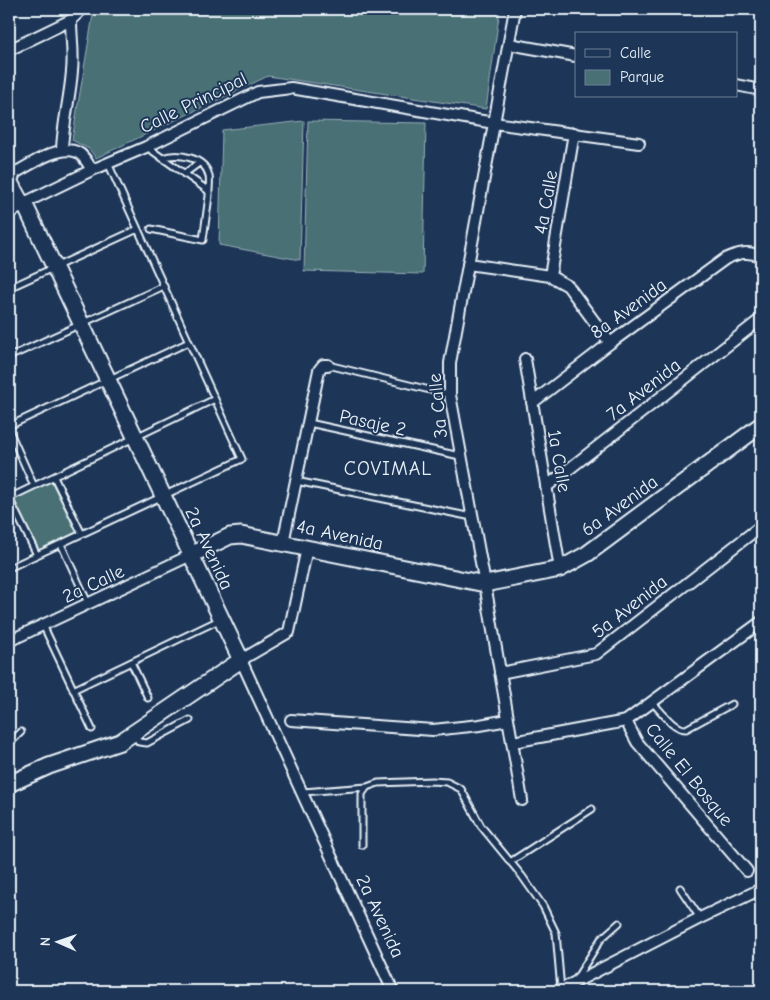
<svg xmlns="http://www.w3.org/2000/svg" width="770" height="1000" font-family="'Comic Neue',sans-serif">
	<style>
		.green { fill: #487075; stroke: #98b0b6 }
		.lines { fill: none; stroke-linecap: round; stroke-linejoin: round }
		.lane-casing { stroke: #e8f1f8; stroke-width: 9 }
		.street-casing { stroke: #e8f1f8; stroke-width: 14 }
		.secondary-casing { stroke: #e8f1f8; stroke-width: 19 }
		.lane { stroke: #1d3557; stroke-width: 5 }
		.street { stroke: #1d3557; stroke-width: 10 }
		.secondary { stroke: #1d3557; stroke-width: 15 }
		.labels { text-anchor: middle; stroke-width: 4; stroke-linejoin: round; paint-order: stroke }
		.street-label { font-size: 19px; fill: #e8f1f8; stroke: #1d3557 }
		.neighbourhood-label { font-size: 20px; letter-spacing: 1px; fill: #e8f1f8; stroke: #1d3557 }
	</style>
	<rect width="100%" height="100%" fill="#1d3557"/>
	<filter id="ink" filterUnits="userSpaceOnUse"><feTurbulence type="fractalNoise" baseFrequency=".02" numOctaves="2"/><feDisplacementMap in="SourceGraphic" scale="10" xChannelSelector="R" yChannelSelector="G"/><feConvolveMatrix kernelMatrix="1 2 1 2 8 2 1 2 1" color-interpolation-filters="sRGB"/></filter>
	<g filter="url(#ink)">
		<!-- green -->
		<path class="green" d="M 94,9 L 500,9 L 486,109 L 268,76 L 96,158 L 89,149 L 72,140 Z
			M 304,121 L 300,260 L 219,245 L 222,130 Z
			M 308,121 L 426,123 L 423,274 L 304,271 Z
			M 51,481 L 76,532 L 39,550 L 14,499 Z"/>
		<g class="lines">
			<!-- lane casing -->
			<g class="lane-casing">
				<path id="lane" d="M 147,147 L 206,189 L 209,192 L 209,196 L 203,240 L 151,229
					M 162,158 C 177,152 205,157 209,176 C 210,181 209,186 209,192
					M 184,174 L 199,163
					M 9,288 L 138,229
					M 9,357 L 164,286
					M 328,365 L 450,395
					M 309,423 L 460,456
					M 9,426 L 189,342
					M 9,430 L 34,486
					M 54,477 L 82,534
					M 296,481 L 472,517
					M 9,498 L 215,399
					M 9,498 L 37,555
					M 61,544 L 88,603
					M 9,568 L 242,459 L 108,163
					M 43,625 L 92,729
					M 131,662 L 148,698
					M 73,690 L 219,620
					M 653,703 C 661,711 674,730 686,729 L 732,704
					M 134,734 L 139,742 L 147,743 L 190,720
					M 9,744 L 21,732
					M 303,792 L 367,787
					M 362,845 L 362,794 L 367,787 L 378,783 L 432,781 L 447,782 L 461,789 L 481,826 L 522,876 L 543,906 L 556,933 L 561,990
					M 510,862 L 592,809
					M 680,888 L 700,918
					M 576,979 L 601,939 L 619,923"/>
			</g>
			<!-- street casing -->
			<g class="street-casing">
				<path id="street" d="M 515,9 L 450,363 L 450,395 L 485,584 L 522,800
					M 759,9 L 761,9
					M 509,44 L 576,56
					M 9,50 L 71,20 L 82,9
					M 736,85 L 761,90
					M 62,149 C 63,123 70,98 72,71 C 74,54 71,38 71,20
					M 92,170 C 88,164 84,155 77,152 C 60,144 31,164 15,173 L 12,181 L 24,203 L 92,170 L 146,147 L 258,92 L 291,88 L 494,123 L 639,143
					M 468,264 L 550,276 L 568,286 L 610,343
					M 550,276 L 574,133
					M 525,359 L 560,569
					M 532,403 L 610,343 L 725,259 C 738,253 749,250 761,257
					M 546,487 L 761,319
					M 283,543 L 319,370 L 323,365 L 328,365
					M 307,548 L 289,632 L 241,660 L 393,991
					M 9,641 L 191,555
					M 500,673 L 596,654 L 761,526
					M 291,720 L 433,730 L 480,725 L 508,720
					M 626,721 L 637,742 L 747,871
					M 513,742 L 626,721 L 761,622
					M 558,991 L 700,918 L 761,889"/>
			</g>
			<!-- secondary casing -->
			<g class="secondary-casing">
				<path id="secondary" d="M 9,210 L 24,203 L 241,660 L 120,742 L 49,766 L 9,784
					M 191,555 L 230,536 L 241,535 L 485,584 L 560,569 L 587,554 L 761,425"/>
			</g>
			<!-- lane -->
			<use href="#lane" class="lane"/>
			<!-- street -->
			<use href="#street" class="street"/>
			<!-- secondary -->
			<use href="#secondary" class="secondary"/>
		</g>
	</g>
	<g class="labels">
		<!-- street labels -->
		<g class="street-label">
			<text transform="translate(193 102) rotate(-26)" y="7">Calle Principal</text>
			<text transform="translate(545 202) rotate(-80)" y="7">4a Calle</text>
			<text transform="translate(628 308) rotate(-36)" y="7">8a Avenida</text>
			<text transform="translate(643 389) rotate(-38)" y="7">7a Avenida</text>
			<text transform="translate(437 406) rotate(-96)" y="7">3a Calle</text>
			<text transform="translate(373 422) rotate(12)" y="7">Pasaje 2</text>
			<text transform="translate(560 461) rotate(80)" y="7">1a Calle</text>
			<text transform="translate(619 505) rotate(-36)" y="7">6a Avenida</text>
			<text transform="translate(340 534) rotate(12)" y="7">4a Avenida</text>
			<text transform="translate(210 548) rotate(65)" y="7">2a Avenida</text>
			<text transform="translate(93 583) rotate(-25)" y="7">2a Calle</text>
			<text transform="translate(629 606) rotate(-38)" y="7">5a Avenida</text>
			<text transform="translate(690 774) rotate(51)" y="7">Calle El Bosque</text>
			<text transform="translate(381 916) rotate(65)" y="7">2a Avenida</text>
		</g>
		<!-- neighbourhood labels -->
		<g class="neighbourhood-label">
			<text x="388" y="475">COVIMAL</text>
		</g>
	</g>
	<!-- margin -->
	<rect width="770" height="1000" fill="none" stroke="#1d3557" stroke-width="30"/>
	<rect x="15" y="15" width="740" height="970" fill="none" stroke="#e8f1f8" stroke-width="2" filter="url(#ink)"/>
	<!-- legend -->
	<rect x="575" y="32" width="162" height="65" fill="#1d3557" stroke="#6e8097"/>
	<rect x="585" y="49" width="25" height="8" fill="#1d3557" stroke="#6e8097"/>
	<text x="620" y="58" font-size="15" fill="#e8f1f8">Calle</text>
	<rect x="585" y="70" width="25" height="15" fill="#487075" stroke="#6e8097"/>
	<text x="620" y="82" font-size="15" fill="#e8f1f8">Parque</text>
	<!-- north arrow -->
	<g transform="translate(58 942) rotate(272)" stroke="#1d3557" stroke-width="4" paint-order="stroke">
	<path d="M0-4L9 19L0 12L-9 19Z" fill="#e8f1f8"/>
	<text y="-8" font-size="14" font-weight="bold" text-anchor="middle" fill="#e8f1f8">N</text>
	</g>
</svg>
